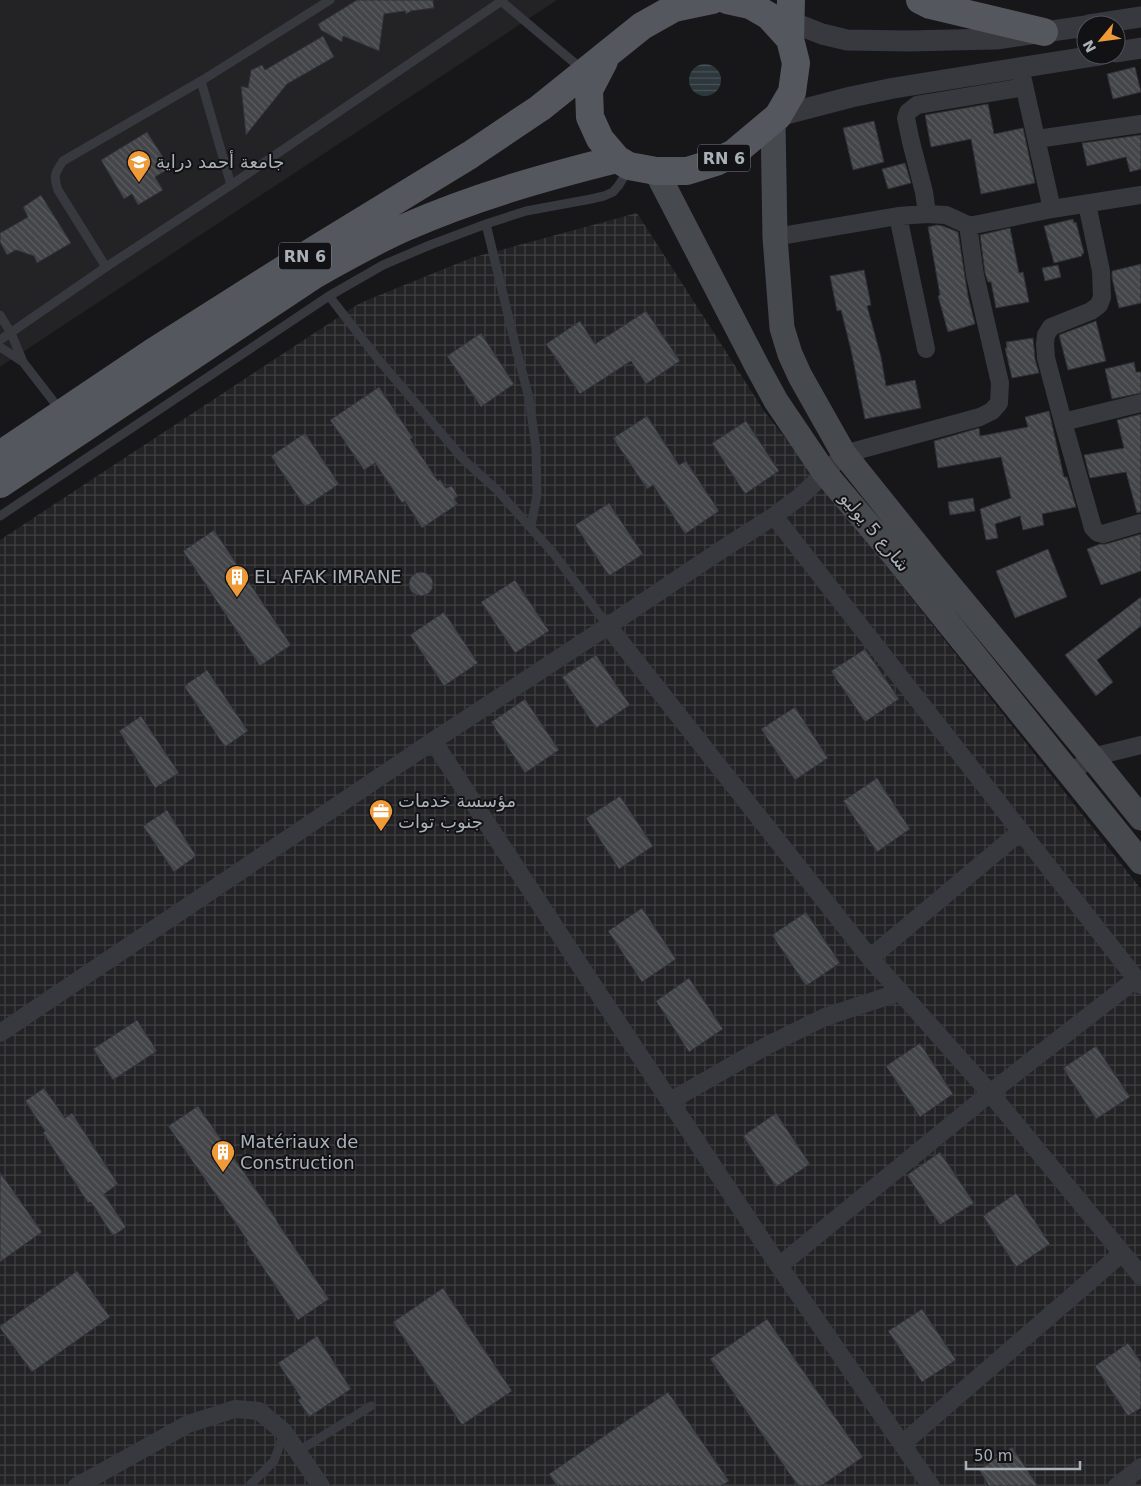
<svg xmlns="http://www.w3.org/2000/svg" width="1141" height="1486" font-family="'DejaVu Sans',Cairo,sans-serif">
	<style>
		.built { fill: #232326 }
		.industrial { fill: url(#industrial-grid) }
		.water { fill: url(#water-rules) }
		.building { fill: url(#building-back-hatch); stroke: #313135 }
		.lines { fill: none; stroke-linecap: round; stroke-linejoin: round }
		.service { stroke: #38393e; stroke-width: 9 }
		.minor { stroke: #38393e; stroke-width: 18 }
		.tertiary { stroke: #38393e; stroke-width: 21 }
		.secondary { stroke: #46494e; stroke-width: 25 }
		.primary { stroke: #54575d; stroke-width: 28 }
		.labels { text-anchor: middle; stroke-width: 4; stroke-linejoin: round; paint-order: stroke }
		.shield { fill: #121214; stroke: #7c8187; stroke-width: 1 }
		.shield-label { font-size: 16px; font-weight: bold; fill: #a9b0b8 }
		.poi-label { font-size: 18px; fill: #a9b0b8; stroke: #121214; text-anchor: start }
		.street-label { font-size: 18px; fill: #a9b0b8; stroke: #121214 }
	</style>
	<defs>
		<pattern id="industrial-grid" width="8" height="8" patternUnits="userSpaceOnUse" patternTransform="scale(1.25)"><rect width="8" height="8" fill="#232326"/><path d="M0 4h8M4 0v8" fill="none" stroke="#404043"/></pattern>
		<pattern id="water-rules" width="6" height="5" patternUnits="userSpaceOnUse" patternTransform="scale(1.25)"><rect width="6" height="5" fill="#2d383c"/><path d="M0 2.5h6" fill="none" stroke="#495256"/></pattern>
		<pattern id="building-back-hatch" width="6" height="6" patternUnits="userSpaceOnUse" patternTransform="scale(1.25)"><rect width="6" height="6" fill="#434549"/><path d="M-1 5l2 2M0 0l6 6M5-1l2 2" fill="none" stroke="#5b5d61"/></pattern>
	</defs>
	<rect width="100%" height="100%" fill="#171719"/>
	<!-- built -->
	<path class="built" d="M 0,0 L 557,0 L 0,367 Z"/>
	<!-- industrial -->
	<path class="industrial" d="M 637,213 L 764,411 L 1141,889 L 1141,1486 L 0,1486 L 0,540 L 360,303 L 471,258 Z"/>
	<!-- water -->
	<path class="water" d="M689 80a16 16 0 1 1 32 0a16 16 0 1 1-32 0Z"/>
	<!-- building -->
	<path class="building" d="M 357,0 L 433,0 L 434,8 L 411,11 L 406,14 L 405,11 L 384,14 L 379,51 L 343,36 L 342,42 L 321,30 L 318,24 Z
		M 323,36 L 334,57 L 287,84 L 246,135 L 241,86 L 248,88 L 251,70 L 262,65 L 265,70 Z
		M 1135,67 L 1141,92 L 1113,99 L 1107,74 Z
		M 988,104 L 994,134 L 1023,128 L 1035,183 L 981,194 L 971,139 L 931,147 L 925,115 Z
		M 874,121 L 884,162 L 853,170 L 843,128 Z
		M 147,132 L 170,168 L 155,177 L 163,190 L 138,205 L 132,194 L 124,199 L 101,160 Z
		M 1141,135 L 1141,169 L 1130,172 L 1126,157 L 1087,166 L 1082,143 Z
		M 905,163 L 911,183 L 888,189 L 882,169 Z
		M 41,195 L 71,243 L 37,263 L 34,256 L 16,250 L 7,255 L 0,242 L 0,233 L 28,217 L 23,207 Z
		M 1073,219 L 1074,223 L 1076,222 L 1084,253 L 1082,254 L 1082,256 L 1054,263 L 1044,226 Z
		M 937,225 L 943,226 L 958,232 L 968,296 L 975,324 L 948,332 L 938,296 L 940,295 L 928,227 Z
		M 1010,228 L 1019,273 L 1023,272 L 1029,302 L 996,308 L 991,282 L 988,282 L 985,273 L 980,235 Z
		M 1141,264 L 1141,303 L 1119,308 L 1112,278 L 1112,271 Z
		M 1058,265 L 1061,277 L 1045,281 L 1042,268 Z
		M 864,270 L 871,305 L 867,306 L 881,357 L 886,386 L 915,380 L 921,408 L 865,419 L 851,350 L 841,310 L 837,311 L 830,276 Z
		M 646,311 L 680,361 L 646,384 L 631,361 L 580,394 L 546,344 L 580,321 L 595,344 Z
		M 1096,321 L 1106,361 L 1068,370 L 1059,335 Z
		M 481,333 L 514,384 L 481,407 L 447,356 Z
		M 1033,338 L 1035,359 L 1039,373 L 1012,378 L 1005,348 L 1007,348 L 1006,342 Z
		M 1134,362 L 1136,372 L 1141,372 L 1141,393 L 1112,399 L 1105,369 Z
		M 379,387 L 413,438 L 410,439 L 438,481 L 440,479 L 446,488 L 452,486 L 458,496 L 454,499 L 458,504 L 422,528 L 405,501 L 402,503 L 375,463 L 364,470 L 330,420 Z
		M 1049,411 L 1064,477 L 1067,477 L 1076,507 L 1042,514 L 1044,525 L 1023,530 L 1020,516 L 995,524 L 998,538 L 986,540 L 980,509 L 1011,498 L 1001,457 L 938,468 L 934,441 L 979,428 L 980,436 L 1028,427 L 1025,417 Z
		M 1141,414 L 1141,512 L 1137,513 L 1126,472 L 1090,478 L 1084,455 L 1124,448 L 1117,420 Z
		M 647,416 L 679,465 L 686,461 L 719,511 L 685,534 L 653,485 L 647,489 L 613,438 Z
		M 746,421 L 779,471 L 745,494 L 712,443 Z
		M 305,433 L 339,484 L 305,507 L 271,456 Z
		M 973,498 L 975,511 L 950,515 L 948,502 Z
		M 609,503 L 643,554 L 609,576 L 575,525 Z
		M 214,530 L 291,645 L 260,666 L 183,551 Z
		M 1141,534 L 1141,571 L 1101,585 L 1087,549 L 1100,544 L 1106,544 Z
		M 1048,549 L 1067,597 L 1015,618 L 996,571 Z
		M409 584a12 12 0 1 1 24 0a12 12 0 1 1-24 0Z
		M 515,580 L 549,631 L 515,653 L 481,602 Z
		M 1141,597 L 1141,626 L 1097,660 L 1113,682 L 1096,696 L 1065,655 Z
		M 444,612 L 478,663 L 444,686 L 410,635 Z
		M 865,649 L 899,699 L 865,722 L 831,671 Z
		M 596,655 L 630,705 L 596,728 L 562,677 Z
		M 207,670 L 248,731 L 225,747 L 184,686 Z
		M 525,699 L 559,750 L 525,773 L 491,722 Z
		M 795,707 L 828,758 L 795,780 L 761,729 Z
		M 141,716 L 179,773 L 155,788 L 119,731 Z
		M 877,778 L 910,829 L 877,852 L 843,801 Z
		M 620,796 L 653,846 L 619,869 L 586,818 Z
		M 167,810 L 196,856 L 174,872 L 143,826 Z
		M 642,908 L 676,959 L 642,982 L 608,931 Z
		M 806,912 L 840,963 L 806,986 L 772,935 Z
		M 689,978 L 723,1029 L 689,1052 L 656,1001 Z
		M 137,1020 L 157,1051 L 113,1080 L 93,1049 Z
		M 920,1043 L 953,1094 L 920,1117 L 886,1066 Z
		M 1096,1046 L 1130,1097 L 1096,1119 L 1063,1068 Z
		M 44,1088 L 65,1118 L 72,1113 L 118,1184 L 104,1194 L 126,1227 L 113,1236 L 91,1202 L 88,1203 L 43,1133 L 45,1131 L 25,1101 Z
		M 198,1106 L 277,1220 L 276,1220 L 329,1299 L 298,1320 L 246,1242 L 248,1241 L 168,1126 Z
		M 776,1113 L 810,1164 L 776,1187 L 743,1136 Z
		M 940,1152 L 974,1203 L 940,1225 L 907,1175 Z
		M 0,1172 L 42,1232 L 0,1262 Z
		M 1016,1193 L 1050,1244 L 1016,1267 L 983,1216 Z
		M 77,1271 L 110,1317 L 32,1372 L 0,1328 L 0,1326 Z
		M 443,1288 L 512,1391 L 462,1425 L 393,1322 Z
		M 922,1309 L 956,1360 L 922,1382 L 888,1331 Z
		M 767,1319 L 863,1457 L 821,1486 L 798,1486 L 710,1359 Z
		M 317,1336 L 351,1389 L 309,1417 L 298,1400 L 301,1398 L 278,1363 Z
		M 1128,1343 L 1141,1362 L 1141,1408 L 1128,1416 L 1095,1366 Z
		M 668,1392 L 729,1481 L 721,1486 L 557,1486 L 549,1474 Z
		M 1012,1447 L 1038,1486 L 989,1486 L 979,1470 Z"/>
	<g class="lines">
		<!-- service -->
		<path class="service" d="M 501,1 L 583,70
			M 201,81 L 231,185
			M 486,224 L 517,352 L 529,398 L 536,448 L 537,495 L 531,526
			M 106,267 L 58,190 C 53,175 55,173 63,161 L 201,81 L 330,0
			M 329,296 L 378,359 L 464,460 L 497,490 L 554,554 L 608,626
			M 0,315 L 11,333 L 23,362 L 0,347
			M 0,340 L 106,267 L 231,185 L 503,0
			M 23,362 L 61,411
			M 0,516 L 329,296 L 383,265 L 430,245 L 486,224 L 526,211 L 591,199 L 604,196 L 613,192 L 619,185 L 629,168
			M 297,1452 L 371,1406
			M 251,1484 L 274,1461 L 284,1433"/>
		<!-- minor -->
		<path class="minor" d="M 1022,76 L 1052,209
			M 1037,139 L 1141,124
			M 1087,204 L 1101,271 L 1102,297 L 1099,305 L 1091,311 L 1051,327 L 1046,335 L 1045,344 L 1046,358 L 1063,422 L 1093,528 L 1098,533 L 1103,534 L 1141,523
			M 927,214 L 924,192 L 911,142 L 906,118 L 908,112 L 917,105 L 1024,87
			M 898,216 L 926,349
			M 775,237 L 898,216 L 927,214 L 946,215 L 968,225 L 974,225 L 1052,209 L 1141,195
			M 1063,422 L 1141,403
			M 774,516 L 1141,985
			M 608,626 L 870,958 L 990,1093 L 1141,1276
			M 433,741 L 581,967 L 779,1266 L 931,1486
			M 1070,774 L 1092,757 L 1141,745
			M 870,958 L 1021,831
			M 0,1033 L 433,741 L 608,626 L 718,552 L 774,516 L 801,496 L 844,454 L 980,417 L 992,411 L 999,403 L 1000,383 L 975,275 L 968,225
			M 670,1101 L 766,1046 L 825,1017 L 900,992
			M 779,1266 L 990,1093 L 1136,979
			M 902,1444 L 1122,1253
			M 77,1486 L 188,1424 L 235,1409 L 259,1411 L 284,1432 L 321,1486
			M 1117,1486 L 1141,1467"/>
		<!-- tertiary -->
		<path class="tertiary" d="M 779,17 L 822,34 L 847,40 L 907,41 L 996,39 L 1086,26
			M 1089,25 L 1141,17
			M 1116,52 L 1141,48
			M 778,116 L 851,97 L 894,88 L 1100,55"/>
		<!-- secondary -->
		<path class="secondary" d="M 773,121 L 775,237 L 782,328 L 790,354 L 800,376 L 844,454 L 937,570 L 1092,757 L 1141,818
			M 656,171 L 758,368 L 776,401 L 824,472 L 888,548 L 1141,862"/>
		<!-- primary -->
		<path class="primary" d="M 920,0 L 930,5 L 1044,32
			M 790,39 L 791,0
			M 604,61 L 589,90 L 590,117 L 600,139 L 617,159 L 629,166 L 656,171 L 687,171 L 716,162 L 734,153 L 778,116 L 792,92 L 796,63 L 790,39 L 769,16 L 750,5 L 727,0
			M 0,455 L 153,352 L 316,249 L 470,155 L 540,108 L 642,26 L 674,8 L 712,0
			M 0,484 L 314,275 C 344,258 374,241 406,227 C 474,197 545,177 617,159"/>
	</g>
	<!-- icons -->
	<defs>
		<g id="university-pin" transform="scale(1.25)"><path d="M0 17L-7.5 6A9.5 9.5 0 1 1 7.5 6Z" fill="#ee9a39" stroke="#121214"/><path d="M0-5L7-2L0 1L-7-2ZM-4 1L0 2.5L4 1V4Q0 6-4 4Z" fill="#fff"/></g>
		<g id="building-pin" transform="scale(1.25)"><path d="M0 17L-7.5 6A9.5 9.5 0 1 1 7.5 6Z" fill="#ee9a39" stroke="#121214"/><path d="M-4-6H4V6H1V3H-1V6H-4ZM-2.5-4.3h1.7v1.8h-1.7ZM.8-4.3h1.7v1.8H.8ZM-2.5-1h1.7V.8h-1.7ZM.8-1h1.7V.8H.8Z" fill="#fff"/></g>
		<g id="office-pin" transform="scale(1.25)"><path d="M0 17L-7.5 6A9.5 9.5 0 1 1 7.5 6Z" fill="#ee9a39" stroke="#121214"/><path d="M-6-3h4V-5.5h4V-3h4V5H-6ZM-1-4.5V-3h2v-1.5ZM-6 0V1H6V0Z" fill="#fff"/></g>
	</defs>
	<g fill-rule="evenodd">
		<use href="#university-pin" x="139" y="162"/>
		<use href="#building-pin" x="237" y="577"/>
		<use href="#office-pin" x="381" y="811"/>
		<use href="#building-pin" x="223" y="1152"/>
	</g>
	<g class="labels">
		<!-- shield labels -->
		<g class="shield">
			<rect x="698" y="144.5" width="52" height="27" rx="4"/>
			<rect x="279" y="242.5" width="52" height="27" rx="4"/>
		</g>
		<g class="shield-label">
			<text x="724" y="164">RN 6</text>
			<text x="305" y="262">RN 6</text>
		</g>
		<!-- poi labels -->
		<g class="poi-label">
			<text x="156" y="168">جامعة أحمد دراية</text>
			<text x="254" y="583">EL AFAK IMRANE</text>
			<text x="398" y="807">مؤسسة خدمات<tspan x="398" dy="21">جنوب توات</tspan></text>
			<text x="240" y="1148">Matériaux de<tspan x="240" dy="21">Construction</tspan></text>
		</g>
		<!-- street labels -->
		<g class="street-label">
			<text transform="translate(875 532) rotate(50)" y="6">شارع 5 يوليو</text>
		</g>
	</g>
	<!-- north arrow -->
	<g transform="translate(1101 40) rotate(241)"><circle r="24" fill="#121214" stroke="#4e5156"/>
	<path d="M0-4L9 19L0 12L-9 19Z" fill="#ee9a39"/>
	<text y="-8" font-size="14" font-weight="bold" text-anchor="middle" fill="#a9b0b8">N</text>
	</g>
	<!-- scale -->
	<path d="M966 1461v8h114v-8" fill="none" stroke="#a9b0b8" stroke-width="2.5"/>
	<text x="974" y="1461" font-size="15" fill="#a9b0b8" stroke="#121214" stroke-width="4" paint-order="stroke">50 m</text>
</svg>
